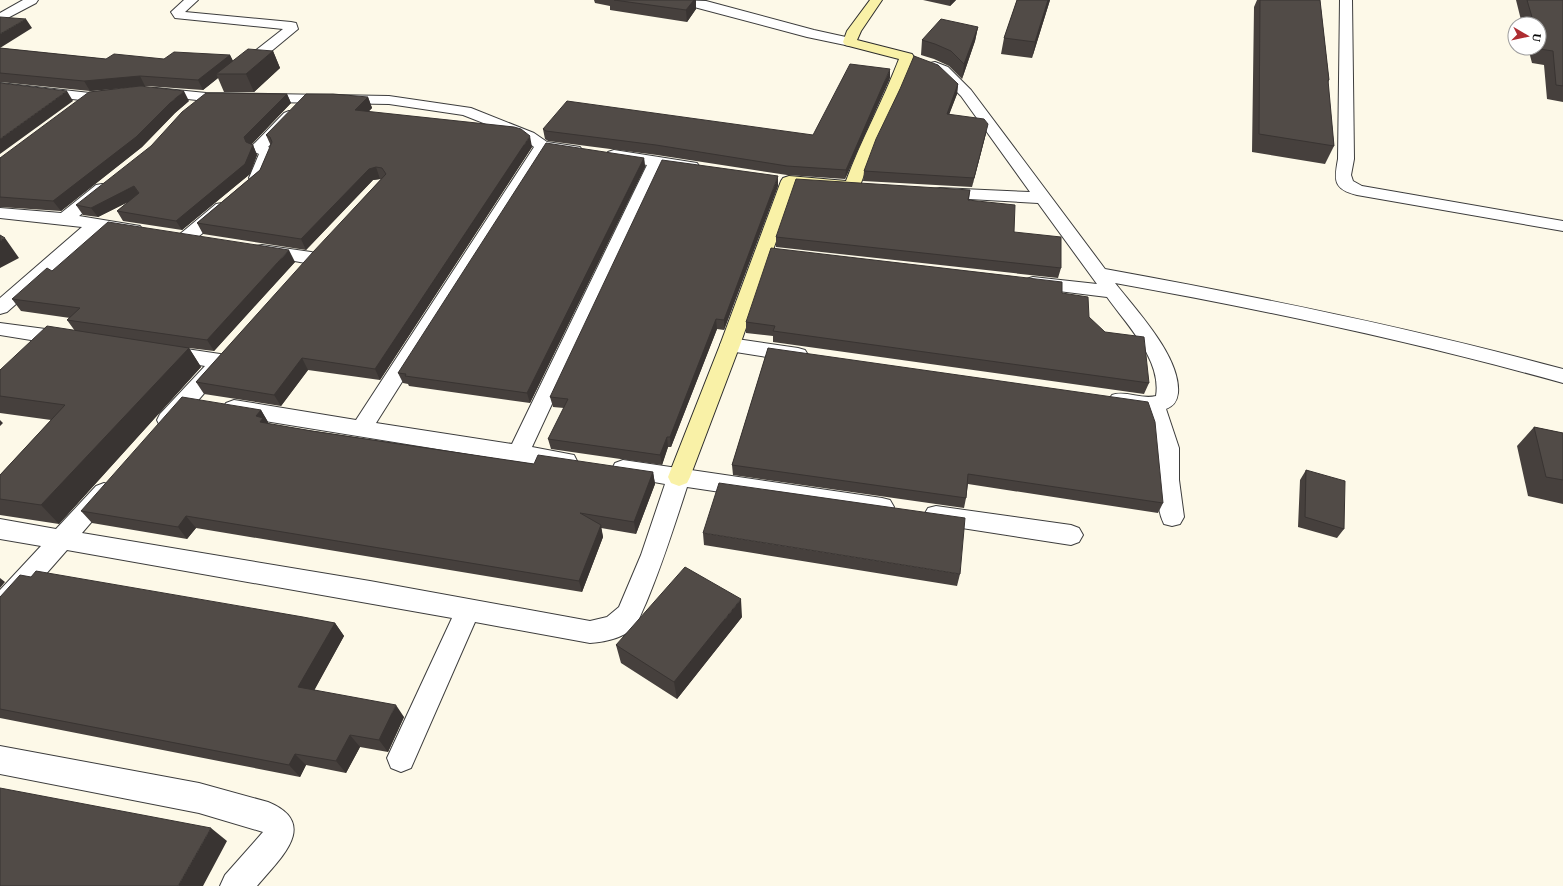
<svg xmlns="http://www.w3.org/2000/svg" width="1563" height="886" font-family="'IBM Plex Serif',serif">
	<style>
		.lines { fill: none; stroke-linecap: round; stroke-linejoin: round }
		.street-casing { stroke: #3d3d3d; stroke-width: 2 }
		.secondary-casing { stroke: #2c2c2c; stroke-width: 2 }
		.street { fill: #fff; fill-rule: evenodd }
		.secondary { fill: #f9f1a7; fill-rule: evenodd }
		.wall { fill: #46403d }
		.shaded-wall { fill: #393432 }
		.building { fill: #514b47; stroke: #393432 }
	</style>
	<rect width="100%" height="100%" fill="#fdf9e8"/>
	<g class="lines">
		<!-- street casing -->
		<g class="street-casing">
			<path id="street" d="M 23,0 L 38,0 L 36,3 L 0,22 L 0,13 Z
				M 184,0 L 198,0 L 185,12 L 291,22 L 296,23 L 298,29 L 246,72 L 241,73 L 236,72 L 234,69 L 236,66 L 283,29 L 175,18 L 171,12 Z
				M 677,0 L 706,1 L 814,30 L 855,39 L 857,42 L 855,45 L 850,46 L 807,37 L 679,3 Z
				M 1340,0 L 1352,0 L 1354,159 L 1351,175 L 1353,181 L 1362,186 L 1563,221 L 1563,231 L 1357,195 C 1333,189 1334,180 1338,159 Z
				M 935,62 L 948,67 L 971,90 L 1105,269 C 1259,297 1412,328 1563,369 L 1563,383 C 1416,342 1266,310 1115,283 C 1136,310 1181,357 1178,393 C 1177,401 1174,406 1166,409 L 1179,448 L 1179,480 L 1184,517 L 1180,524 L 1172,526 L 1164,524 C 1152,500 1162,472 1157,447 C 1154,435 1149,423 1146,412 L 1112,405 L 1108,400 L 1112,395 C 1126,390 1141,400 1156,396 C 1162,360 1127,325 1107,297 L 1026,287 L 1024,283 L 1026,279 L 1033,277 L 1097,284 L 1038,203 L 934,197 L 932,193 L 934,189 L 940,188 L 1030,192 L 961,96 L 938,73 L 930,69 L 928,66 L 930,63 Z
				M 0,83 L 90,93 L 112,90 L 117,91 L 119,94 L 117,97 L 90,101 L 0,91 Z
				M 156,88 L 206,93 L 389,96 L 471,108 L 534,133 L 547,142 L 580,147 L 582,150 L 580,153 L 574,155 L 548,151 L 376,423 L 512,444 L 647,165 L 608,158 L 606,155 L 608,152 L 614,150 L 697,163 L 699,166 L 697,169 L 691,171 L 662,167 L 532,447 L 574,455 L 577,461 L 574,467 L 566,469 L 518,462 L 234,416 L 226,413 L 223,408 L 226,403 L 234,400 L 356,420 L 534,147 L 524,139 L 463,115 L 389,104 L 206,101 L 151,95 L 149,92 L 151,89 Z
				M 289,111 L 294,113 L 297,116 L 268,147 L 274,149 L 276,152 L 263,181 L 257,183 L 251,181 L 249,178 L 259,154 L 252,151 L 250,148 L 284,113 Z
				M 102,184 L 108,185 L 110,189 L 108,193 L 79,216 L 140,226 L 143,230 L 140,234 L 134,235 L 100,230 L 7,312 L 0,314 L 0,298 L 82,227 L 0,218 L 0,208 L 61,213 L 96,185 Z
				M 222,203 L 228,204 L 231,208 L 228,212 L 192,242 L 186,243 L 180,242 L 177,238 L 180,234 L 216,204 Z
				M 262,245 L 311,252 L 317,254 L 320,258 L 317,262 L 311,264 L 256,254 L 253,250 L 256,246 Z
				M 0,323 L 68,332 L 75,334 L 78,339 L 75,344 L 68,346 L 0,335 Z
				M 730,338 L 798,348 L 805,350 L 808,355 L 805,360 L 798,362 L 723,350 L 720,345 L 723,340 Z
				M 166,346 L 220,354 L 227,356 L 230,361 L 225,369 L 176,426 L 168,428 L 160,426 L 157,420 L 160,414 L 205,366 L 159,358 L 156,353 L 159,348 Z
				M 623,460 L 882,498 L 890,500 L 894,507 L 890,514 L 882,516 L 687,487 C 674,527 662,565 646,603 C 642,611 639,622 633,628 C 623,638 604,642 590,643 L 475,622 L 411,768 L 401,772 L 391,768 L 387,758 L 452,618 L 67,550 L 9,616 L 0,619 L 0,590 L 41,546 L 0,539 L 0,519 L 56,529 L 96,486 L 104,483 L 112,486 L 116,492 L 112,498 L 82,533 L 370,581 L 590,621 L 607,617 L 619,607 L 641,555 L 665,484 L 615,475 L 612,469 L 615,463 Z
				M 936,506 L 1071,525 L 1079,528 L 1083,535 L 1079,542 L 1071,545 L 936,524 L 928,522 L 924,515 L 928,508 Z
				M 0,746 L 199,783 L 268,802 C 321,824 279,859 257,886 L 220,886 L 225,875 L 263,832 L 199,813 L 0,774 Z"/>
		</g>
		<!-- secondary casing -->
		<g class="secondary-casing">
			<path id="secondary" d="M 870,0 L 882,0 L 861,31 L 857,40 L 912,54 L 914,57 L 898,98 L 874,148 L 858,191 L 852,192 L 795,187 L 740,345 L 690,477 L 687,483 L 679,486 L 671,483 L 668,477 L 720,345 L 781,181 L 783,178 L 789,176 L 846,181 C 861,140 883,101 899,59 L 845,45 L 843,42 L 847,31 Z"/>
		</g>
		<!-- street -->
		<use href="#street" class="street"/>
		<!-- secondary -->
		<use href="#secondary" class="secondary"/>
	</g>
	<!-- wall -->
	<path class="wall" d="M 594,0 L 696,0 L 696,9 L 687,22 L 610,10 L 610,6 L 595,3 Z
		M 923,0 L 956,0 L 950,6 Z
		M 1017,0 L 1050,0 L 1032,58 L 1001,54 L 1004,38 Z
		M 1257,0 L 1320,0 L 1329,80 L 1328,83 L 1334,146 L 1325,164 L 1252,152 L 1254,7 Z
		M 1516,0 L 1563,0 L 1563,102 L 1547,99 L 1544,65 L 1532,63 L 1528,48 L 1539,48 L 1539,24 L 1522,24 Z
		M 978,27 L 975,41 L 962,79 L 949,66 L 934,59 L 921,55 L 922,40 Z
		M 0,48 L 106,59 L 164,59 L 230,55 L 233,61 L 273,51 L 280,68 L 254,92 L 224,92 L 218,78 L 203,90 L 145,86 L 90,91 L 0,82 Z
		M 890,78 L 845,179 L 787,175 L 657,155 L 548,141 L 545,139 L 543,129 L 813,135 Z
		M 958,84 L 957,94 L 949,114 L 986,133 L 972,187 L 863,181 L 864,171 L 900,89 Z
		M 287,94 L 291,103 L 251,145 L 253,145 L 257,155 L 250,174 L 182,230 L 123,221 L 117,211 L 128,202 L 98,217 L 83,215 L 76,205 Z
		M 368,97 L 372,108 L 368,112 L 532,147 L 380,380 L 308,370 L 281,406 L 204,394 L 196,382 L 381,179 L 373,180 L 306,250 L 203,234 L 197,223 L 260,170 L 271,146 L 266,135 Z
		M 189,101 L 175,113 L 142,147 L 61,211 L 0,207 L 0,158 Z
		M 644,158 L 645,167 L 530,403 L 409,386 L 408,384 L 403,383 L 398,373 Z
		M 778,186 L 724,330 L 717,329 L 671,447 L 668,447 L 662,465 L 551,449 L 548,439 L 564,408 L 553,407 L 550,397 Z
		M 970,190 L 969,200 L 1014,232 L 1061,268 L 1058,278 L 776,247 L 776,237 Z
		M 295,262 L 214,351 L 189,348 L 201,367 L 59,524 L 0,515 L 0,475 L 51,420 L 0,413 L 0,370 L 75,331 L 67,320 L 70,318 L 21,311 L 12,299 L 52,271 Z
		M 1062,293 L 1089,317 L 1149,383 L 1144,394 L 773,342 L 773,336 L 746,333 L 746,322 Z
		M 768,348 L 1163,503 L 1158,513 L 968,484 L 966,498 L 964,508 L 733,475 L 732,465 Z
		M 261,410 L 268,422 L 268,424 L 534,464 L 653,472 L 655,484 L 636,534 L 601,528 L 603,537 L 582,592 L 196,528 L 187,539 L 92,523 L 81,511 Z
		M 1534,427 L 1563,433 L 1563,504 L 1528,496 L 1517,446 Z
		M 1306,470 L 1344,529 L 1337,538 L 1298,527 L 1300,480 Z
		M 703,533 L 960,574 L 957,586 L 704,545 Z
		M 31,577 L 335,623 L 344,636 L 314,690 L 404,717 L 388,752 L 360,747 L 346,773 L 306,765 L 300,777 L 0,718 L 0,597 Z
		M 742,617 L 677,699 L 621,663 L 616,645 Z"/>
	<!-- shaded-wall -->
	<path class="shaded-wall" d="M 694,0 L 696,0 L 696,9 L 687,22 L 686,10 Z
		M 950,0 L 956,0 L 950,6 Z
		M 1048,0 L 1050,0 L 1032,58 L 1035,42 Z
		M 26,19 L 32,28 L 0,48 L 0,34 Z
		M 978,27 L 975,41 L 962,79 L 964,64 Z
		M 273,51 L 280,68 L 254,92 L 246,74 Z
		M 230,55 L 235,65 L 216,74 L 218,78 L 203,90 L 198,80 Z
		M 890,69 L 890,78 L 845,179 L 846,170 Z
		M 140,76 L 145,86 L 90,91 L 84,81 Z
		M 958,84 L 957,94 L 946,123 L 947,114 Z
		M 67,91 L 73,101 L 0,154 L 0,139 Z
		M 184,91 L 189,101 L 175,113 L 142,147 L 61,211 L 53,201 Z
		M 287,94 L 291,103 L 249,147 L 253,145 L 257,155 L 250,174 L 182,230 L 176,221 L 244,137 Z
		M 368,97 L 372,108 L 359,121 L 355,110 Z
		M 988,124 L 986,133 L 972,187 L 974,178 Z
		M 530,136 L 532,147 L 380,380 L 375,369 Z
		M 644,158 L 645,167 L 530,403 L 527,393 Z
		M 376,167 L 380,179 L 373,180 L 306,250 L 301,239 L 369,169 Z
		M 778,176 L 778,186 L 724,330 L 724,320 Z
		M 134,186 L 140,196 L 98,217 L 91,208 Z
		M 5,238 L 19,258 L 0,268 L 0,241 Z
		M 289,250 L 295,262 L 214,351 L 207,340 Z
		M 716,319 L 717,329 L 671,447 L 670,437 Z
		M 189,348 L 201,367 L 59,524 L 41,505 Z
		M 302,358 L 308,370 L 281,406 L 274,395 Z
		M 261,410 L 268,422 L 267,424 L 260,422 L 256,416 Z
		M 0,420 L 3,423 L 0,426 Z
		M 667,437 L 668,447 L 662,465 L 660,455 Z
		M 653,472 L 655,484 L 636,534 L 634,522 Z
		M 186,516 L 196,528 L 187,539 L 178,527 Z
		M 601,525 L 603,537 L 582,592 L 579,581 Z
		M 0,578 L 5,582 L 0,588 Z
		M 741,599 L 742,617 L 677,699 L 674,682 Z
		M 335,623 L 344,636 L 309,700 L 298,687 Z
		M 396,705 L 404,717 L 388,752 L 379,740 Z
		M 350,735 L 360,747 L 346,773 L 336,761 Z
		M 295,754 L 306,765 L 300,777 L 289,765 Z
		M 211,828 L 227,841 L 203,886 L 178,886 Z"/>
	<!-- building -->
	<path class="building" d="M 614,0 L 694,0 L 686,10 Z
		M 1017,0 L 1048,0 L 1035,42 L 1004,38 Z
		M 1260,0 L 1320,0 L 1329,80 L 1328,80 L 1334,146 L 1259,134 Z
		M 1527,0 L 1563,0 L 1563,86 L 1556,85 L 1553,51 L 1540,49 L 1539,44 L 1539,24 L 1534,24 Z
		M 0,17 L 26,19 L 0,34 Z
		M 941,19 L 978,27 L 964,64 L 951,51 L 935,44 L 922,40 Z
		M 0,48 L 106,59 L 114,54 L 164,59 L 174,52 L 230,55 L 198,80 L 140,76 L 84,81 L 0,73 Z
		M 248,49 L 273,51 L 246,74 L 216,74 Z
		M 914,56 L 938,65 L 958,84 L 947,114 L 984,119 L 988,124 L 974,178 L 864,171 L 876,139 L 900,89 Z
		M 850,64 L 890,69 L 846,170 L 787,166 L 656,145 L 546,131 L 543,129 L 567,101 L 813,135 Z
		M 0,83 L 67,91 L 0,139 Z
		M 140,86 L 184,91 L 170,103 L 136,137 L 53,201 L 0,197 L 0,158 L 89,92 Z
		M 206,93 L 287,94 L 244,137 L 246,142 L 253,145 L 245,164 L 176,221 L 117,211 L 139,193 L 134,186 L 91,208 L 76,205 L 151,146 L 182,112 Z
		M 306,94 L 333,94 L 368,97 L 355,110 L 514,127 L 521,129 L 530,136 L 375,369 L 302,358 L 274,395 L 196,382 L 313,252 L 386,174 L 382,168 L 376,167 L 369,169 L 301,239 L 197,223 L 260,170 L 272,142 L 270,137 L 266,135 Z
		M 546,143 L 644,158 L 527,393 L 405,376 L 406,374 L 398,373 Z
		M 662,160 L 778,176 L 724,320 L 716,319 L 670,437 L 667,437 L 660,455 L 548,439 L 568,399 L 550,397 Z
		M 796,179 L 970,190 L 968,200 L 1015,205 L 1014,232 L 1061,237 L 1061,268 L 776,237 Z
		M 108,222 L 289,250 L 207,340 L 67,320 L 80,308 L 12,299 L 47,268 L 52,271 Z
		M 0,235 L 5,238 L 0,241 Z
		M 771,248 L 1062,282 L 1062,293 L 1088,297 L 1089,317 L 1105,332 L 1144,337 L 1149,383 L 773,331 L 775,326 L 746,322 Z
		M 47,326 L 189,348 L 41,505 L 0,499 L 0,475 L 65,405 L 0,396 L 0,370 Z
		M 768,348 L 1148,402 L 1155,422 L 1163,503 L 968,474 L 966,498 L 732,465 Z
		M 182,397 L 261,410 L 256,416 L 263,418 L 260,422 L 312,431 L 534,464 L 538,455 L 653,472 L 634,522 L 580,513 L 601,525 L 579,581 L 186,516 L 178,527 L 81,511 Z
		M 1534,427 L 1563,433 L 1563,480 L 1546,477 Z
		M 1306,470 L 1345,481 L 1344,529 L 1305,517 Z
		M 719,483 L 965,518 L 960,574 L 703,533 Z
		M 685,567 L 741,599 L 674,682 L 616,645 Z
		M 36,571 L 303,617 L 335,623 L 298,687 L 396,705 L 379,740 L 350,735 L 336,761 L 295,754 L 289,765 L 0,709 L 0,597 L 20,575 L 31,577 Z
		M 0,788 L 211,828 L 178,886 L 0,886 Z"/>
	<!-- north arrow -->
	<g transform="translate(1527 36) rotate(99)"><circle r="19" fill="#ffffff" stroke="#9d9d9d"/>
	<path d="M0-3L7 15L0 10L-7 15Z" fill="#ae2d31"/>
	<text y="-6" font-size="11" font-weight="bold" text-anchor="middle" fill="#0a0a0a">U</text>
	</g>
</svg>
